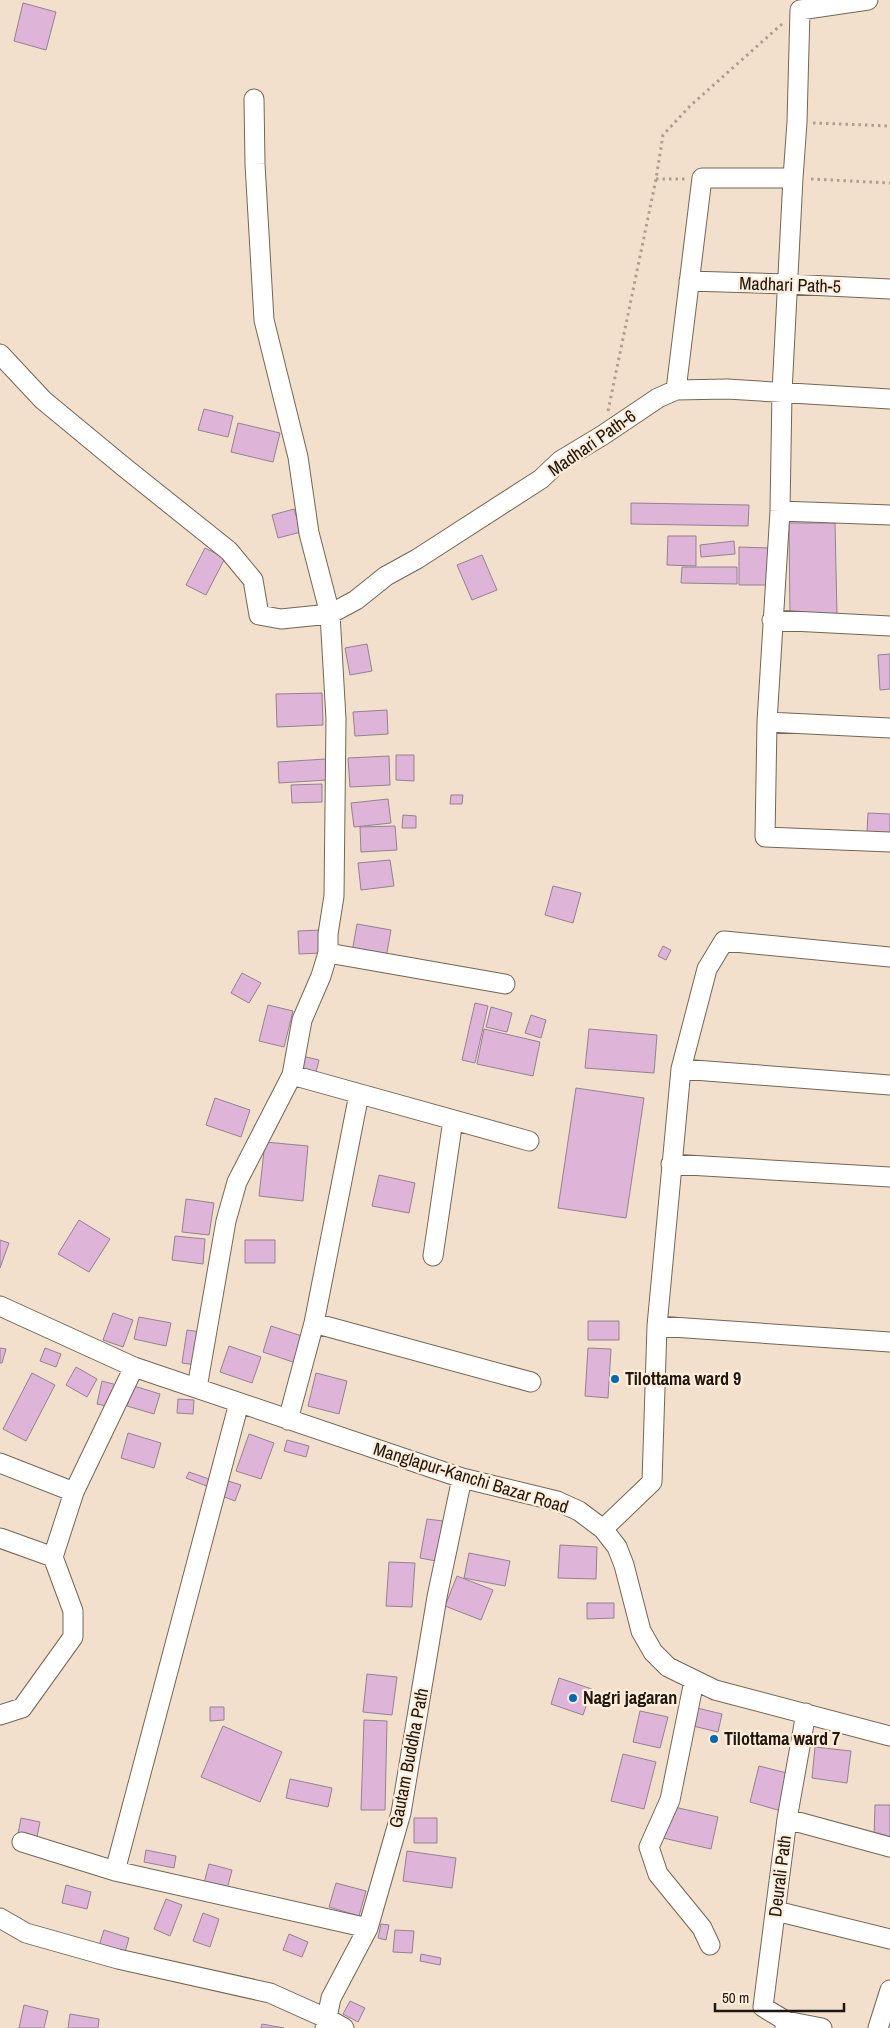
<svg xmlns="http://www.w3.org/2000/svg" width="890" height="2028" font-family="'Archivo Narrow',sans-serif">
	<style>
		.building { fill: #deb5d9; stroke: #948192 }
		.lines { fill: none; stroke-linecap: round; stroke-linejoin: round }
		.minor-casing { stroke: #756654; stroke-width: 21 }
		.path { stroke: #ad9f90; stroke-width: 3; stroke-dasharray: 2.5 4; stroke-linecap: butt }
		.minor { stroke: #fff; stroke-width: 19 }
		.poi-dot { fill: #006ab6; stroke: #ffedd9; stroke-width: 2 }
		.labels { text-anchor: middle; stroke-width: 4.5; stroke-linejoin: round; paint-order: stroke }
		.street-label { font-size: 18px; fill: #1d1710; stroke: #ffedd9 }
		.poi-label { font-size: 18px; font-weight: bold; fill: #1d1710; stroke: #ffedd9; text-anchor: start }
	</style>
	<rect width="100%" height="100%" fill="#f2e0cc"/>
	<!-- building -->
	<path class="building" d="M 23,3 L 56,12 L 46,50 L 14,41 Z
		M 204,409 L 233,416 L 228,437 L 198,430 Z
		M 238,423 L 280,433 L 273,462 L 231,452 Z
		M 631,503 L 749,505 L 748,526 L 631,524 Z
		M 294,509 L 301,532 L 278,538 L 272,515 Z
		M 789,523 L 835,523 L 837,615 L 790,616 Z
		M 668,536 L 696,536 L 696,566 L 667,565 Z
		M 734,541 L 735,554 L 701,557 L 700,545 Z
		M 739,547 L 769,548 L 769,585 L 739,585 Z
		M 205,548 L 225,558 L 206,595 L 186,585 Z
		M 482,555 L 497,590 L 472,600 L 457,565 Z
		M 682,567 L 737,567 L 737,584 L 681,583 Z
		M 367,644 L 372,671 L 350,675 L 345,648 Z
		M 890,654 L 890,689 L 880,690 L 878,655 Z
		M 322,693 L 323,725 L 277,727 L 276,694 Z
		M 387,710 L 388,734 L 355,736 L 353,712 Z
		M 396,755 L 414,755 L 414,781 L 396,780 Z
		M 389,756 L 390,785 L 350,787 L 348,758 Z
		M 326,759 L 327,780 L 279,783 L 278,762 Z
		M 322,784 L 322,802 L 292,803 L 291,785 Z
		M 451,795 L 463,795 L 462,804 L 450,804 Z
		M 388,799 L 391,823 L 354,827 L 351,803 Z
		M 868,813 L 890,814 L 890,833 L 867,832 Z
		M 403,815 L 416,816 L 416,828 L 402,828 Z
		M 395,826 L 397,850 L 361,852 L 360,827 Z
		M 390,860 L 394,886 L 361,890 L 358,863 Z
		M 553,886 L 581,893 L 573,923 L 545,915 Z
		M 357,924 L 391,930 L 386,958 L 352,952 Z
		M 321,930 L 322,953 L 299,954 L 298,931 Z
		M 663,946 L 671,950 L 666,960 L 658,956 Z
		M 242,973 L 261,983 L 249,1003 L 231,993 Z
		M 475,1003 L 488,1006 L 475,1063 L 462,1060 Z
		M 268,1005 L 293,1011 L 284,1047 L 259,1041 Z
		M 491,1007 L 512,1013 L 507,1032 L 486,1027 Z
		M 531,1015 L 546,1020 L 541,1038 L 525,1033 Z
		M 484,1029 L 540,1042 L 533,1076 L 477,1064 Z
		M 589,1029 L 657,1035 L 654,1073 L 585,1068 Z
		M 302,1056 L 319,1060 L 316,1072 L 299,1068 Z
		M 576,1088 L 644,1098 L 626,1218 L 558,1208 Z
		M 215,1098 L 250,1110 L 241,1137 L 206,1125 Z
		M 265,1142 L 308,1146 L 303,1201 L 259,1196 Z
		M 379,1175 L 415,1183 L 409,1213 L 372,1206 Z
		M 186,1199 L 214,1203 L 209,1235 L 182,1232 Z
		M 79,1220 L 110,1239 L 89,1272 L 58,1254 Z
		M 175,1236 L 205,1239 L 203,1264 L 172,1260 Z
		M 0,1240 L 9,1243 L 0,1268 Z
		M 245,1240 L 275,1240 L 275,1263 L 245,1263 Z
		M 113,1313 L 133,1320 L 123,1347 L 103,1340 Z
		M 139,1317 L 171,1323 L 166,1346 L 134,1339 Z
		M 588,1321 L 619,1321 L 619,1340 L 588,1340 Z
		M 271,1326 L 308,1338 L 299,1364 L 263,1352 Z
		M 187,1330 L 201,1332 L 196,1365 L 182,1363 Z
		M 229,1346 L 261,1357 L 252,1383 L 220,1372 Z
		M 0,1348 L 6,1349 L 2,1363 L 0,1363 Z
		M 45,1348 L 61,1354 L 56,1367 L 40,1361 Z
		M 588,1348 L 611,1349 L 608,1398 L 585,1396 Z
		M 76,1367 L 97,1379 L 87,1397 L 66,1385 Z
		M 32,1373 L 55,1385 L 26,1441 L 3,1429 Z
		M 316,1373 L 347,1381 L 339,1414 L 308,1406 Z
		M 102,1381 L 117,1385 L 111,1407 L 97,1404 Z
		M 134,1386 L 160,1394 L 154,1414 L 127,1406 Z
		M 178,1399 L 194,1400 L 193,1414 L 177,1413 Z
		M 128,1433 L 161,1443 L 154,1468 L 121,1458 Z
		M 249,1434 L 274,1443 L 261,1479 L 236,1471 Z
		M 287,1440 L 309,1446 L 306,1457 L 284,1451 Z
		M 189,1472 L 212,1480 L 209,1487 L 186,1478 Z
		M 228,1481 L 241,1485 L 235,1501 L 222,1496 Z
		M 427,1519 L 443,1521 L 436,1561 L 420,1558 Z
		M 560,1545 L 597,1547 L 596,1579 L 558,1578 Z
		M 469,1553 L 510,1561 L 505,1586 L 464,1578 Z
		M 389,1562 L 415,1563 L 412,1607 L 386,1606 Z
		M 457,1576 L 493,1590 L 481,1620 L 445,1606 Z
		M 587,1603 L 614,1603 L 614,1618 L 587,1619 Z
		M 367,1674 L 397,1677 L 392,1715 L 363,1712 Z
		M 559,1678 L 592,1689 L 583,1715 L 551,1704 Z
		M 210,1707 L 224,1707 L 224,1720 L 210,1721 Z
		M 697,1708 L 722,1714 L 718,1732 L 693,1726 Z
		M 640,1711 L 668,1717 L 660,1748 L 633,1742 Z
		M 364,1720 L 387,1721 L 385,1810 L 361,1810 Z
		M 223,1726 L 282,1752 L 260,1802 L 201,1777 Z
		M 815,1747 L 851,1751 L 847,1783 L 812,1778 Z
		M 623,1754 L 656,1762 L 644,1809 L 611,1801 Z
		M 759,1766 L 791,1774 L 781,1811 L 750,1802 Z
		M 290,1779 L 332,1788 L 328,1807 L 286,1798 Z
		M 875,1805 L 890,1805 L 890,1839 L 874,1838 Z
		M 670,1806 L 718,1817 L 711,1849 L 663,1838 Z
		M 21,1818 L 40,1822 L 36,1842 L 17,1839 Z
		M 414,1818 L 437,1818 L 437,1843 L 414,1843 Z
		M 146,1850 L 176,1856 L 174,1868 L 144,1862 Z
		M 407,1851 L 456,1858 L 452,1888 L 403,1881 Z
		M 209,1864 L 232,1870 L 227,1889 L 204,1883 Z
		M 336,1883 L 366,1891 L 359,1916 L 329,1907 Z
		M 66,1885 L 91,1892 L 87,1909 L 62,1903 Z
		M 166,1899 L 182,1905 L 170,1936 L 154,1929 Z
		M 203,1913 L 219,1919 L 210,1947 L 193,1941 Z
		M 381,1924 L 389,1925 L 386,1940 L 378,1938 Z
		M 104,1930 L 129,1938 L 124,1956 L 98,1949 Z
		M 395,1930 L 414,1931 L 412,1953 L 393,1952 Z
		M 289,1934 L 308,1942 L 302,1957 L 283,1950 Z
		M 421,1954 L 441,1958 L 440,1965 L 420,1961 Z
		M 350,2001 L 365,2008 L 358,2022 L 343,2014 Z
		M 24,2005 L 48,2011 L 44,2028 L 19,2028 Z
		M 70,2014 L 99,2019 L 98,2028 L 68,2028 Z
		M 262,2024 L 284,2028 L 261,2028 Z"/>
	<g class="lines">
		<!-- minor casing -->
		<g class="minor-casing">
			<path id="minor" d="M 793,178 L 782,392 L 780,511 L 767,722 L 765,837 L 890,842
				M 689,281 L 787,284 L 890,289
				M 0,354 L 43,400 L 124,467 L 229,551 L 253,580 L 259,615 L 281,619 L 330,614 L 356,600 L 386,576 L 417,559 L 541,479 L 560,461 L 603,435 L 658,398 L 676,390 L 727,389 L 890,399
				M 676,390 L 702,178 L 793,178 L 797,122 L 800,10 L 868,0
				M 780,511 L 890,515
				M 772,620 L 890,626
				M 767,722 L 890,728
				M 328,953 L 505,984
				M 681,1069 L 890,1085
				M 292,1075 L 529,1141
				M 671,1164 L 890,1177
				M 433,1256 L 453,1120
				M 0,1306 L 134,1367 L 462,1478 L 557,1501 L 579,1511 L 603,1529 L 617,1547 L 624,1565 L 641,1631 L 653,1652 L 668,1667 L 715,1690 L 890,1736
				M 314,1323 L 531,1382
				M 657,1326 L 890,1342
				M 197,1388 L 226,1221 L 237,1182 L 292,1075 L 302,1020 L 321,976 L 328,953 L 328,934 L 334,896 L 336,719 L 330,614 L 309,533 L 298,457 L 264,320 L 255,164 L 254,99
				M 288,1420 L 314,1323 L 359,1094
				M 0,1463 L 74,1492
				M 603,1529 L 652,1482 L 657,1326 L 681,1069 L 707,969 L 724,941 L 890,957
				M 0,1538 L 53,1557
				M 694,1681 L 670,1800 L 649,1847 L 658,1874 L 702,1928 L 710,1945
				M 0,1715 L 22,1708 L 73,1637 L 73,1611 L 53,1557 L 74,1492 L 134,1367
				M 787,1819 L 890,1847
				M 22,1842 L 115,1871 L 368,1928
				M 115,1871 L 239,1403
				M 776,1911 L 890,1939
				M 0,1918 L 26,1933 L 118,1959 L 270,1993 L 328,2019 L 344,2028
				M 786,2021 L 822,2028
				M 325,2028 L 331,1998 L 368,1928 L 401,1813 L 437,1597 L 462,1478
				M 785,2028 L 786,2021 L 763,2007 L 787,1819 L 806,1713
				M 878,2028 L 890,1990"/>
		</g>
		<!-- path -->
		<path class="path" d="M 813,123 L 890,126
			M 656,179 L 686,179
			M 811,179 L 890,183
			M 608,411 L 656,179 L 663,135 L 690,106 L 782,24"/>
		<!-- minor -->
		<use href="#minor" class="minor"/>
	</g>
	<!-- markers -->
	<g class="poi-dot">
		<circle cx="615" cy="1379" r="5"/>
		<circle cx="573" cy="1698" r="5"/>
		<circle cx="714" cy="1739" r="5"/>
	</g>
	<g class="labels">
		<!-- street labels -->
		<g class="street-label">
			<text transform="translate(790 285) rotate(2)" y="6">Madhari Path-5</text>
			<text transform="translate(592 443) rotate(-35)" y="6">Madhari Path-6</text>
			<text transform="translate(471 1478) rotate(17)" y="6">Manglapur-Kanchi Bazar Road</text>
			<text transform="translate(409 1758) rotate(-79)" y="6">Gautam Buddha Path</text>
			<text transform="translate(780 1876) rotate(-83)" y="6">Deurali Path</text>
		</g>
		<!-- poi labels -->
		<g class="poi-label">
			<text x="625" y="1385">Tilottama ward 9</text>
			<text x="583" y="1704">Nagri jagaran</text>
			<text x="724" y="1745">Tilottama ward 7</text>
		</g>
	</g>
	<!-- scale -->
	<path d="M715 2003v8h129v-8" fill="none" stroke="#1d1710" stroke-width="2.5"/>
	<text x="722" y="2003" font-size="15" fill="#1d1710" stroke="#ffedd9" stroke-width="4" paint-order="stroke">50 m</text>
</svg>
